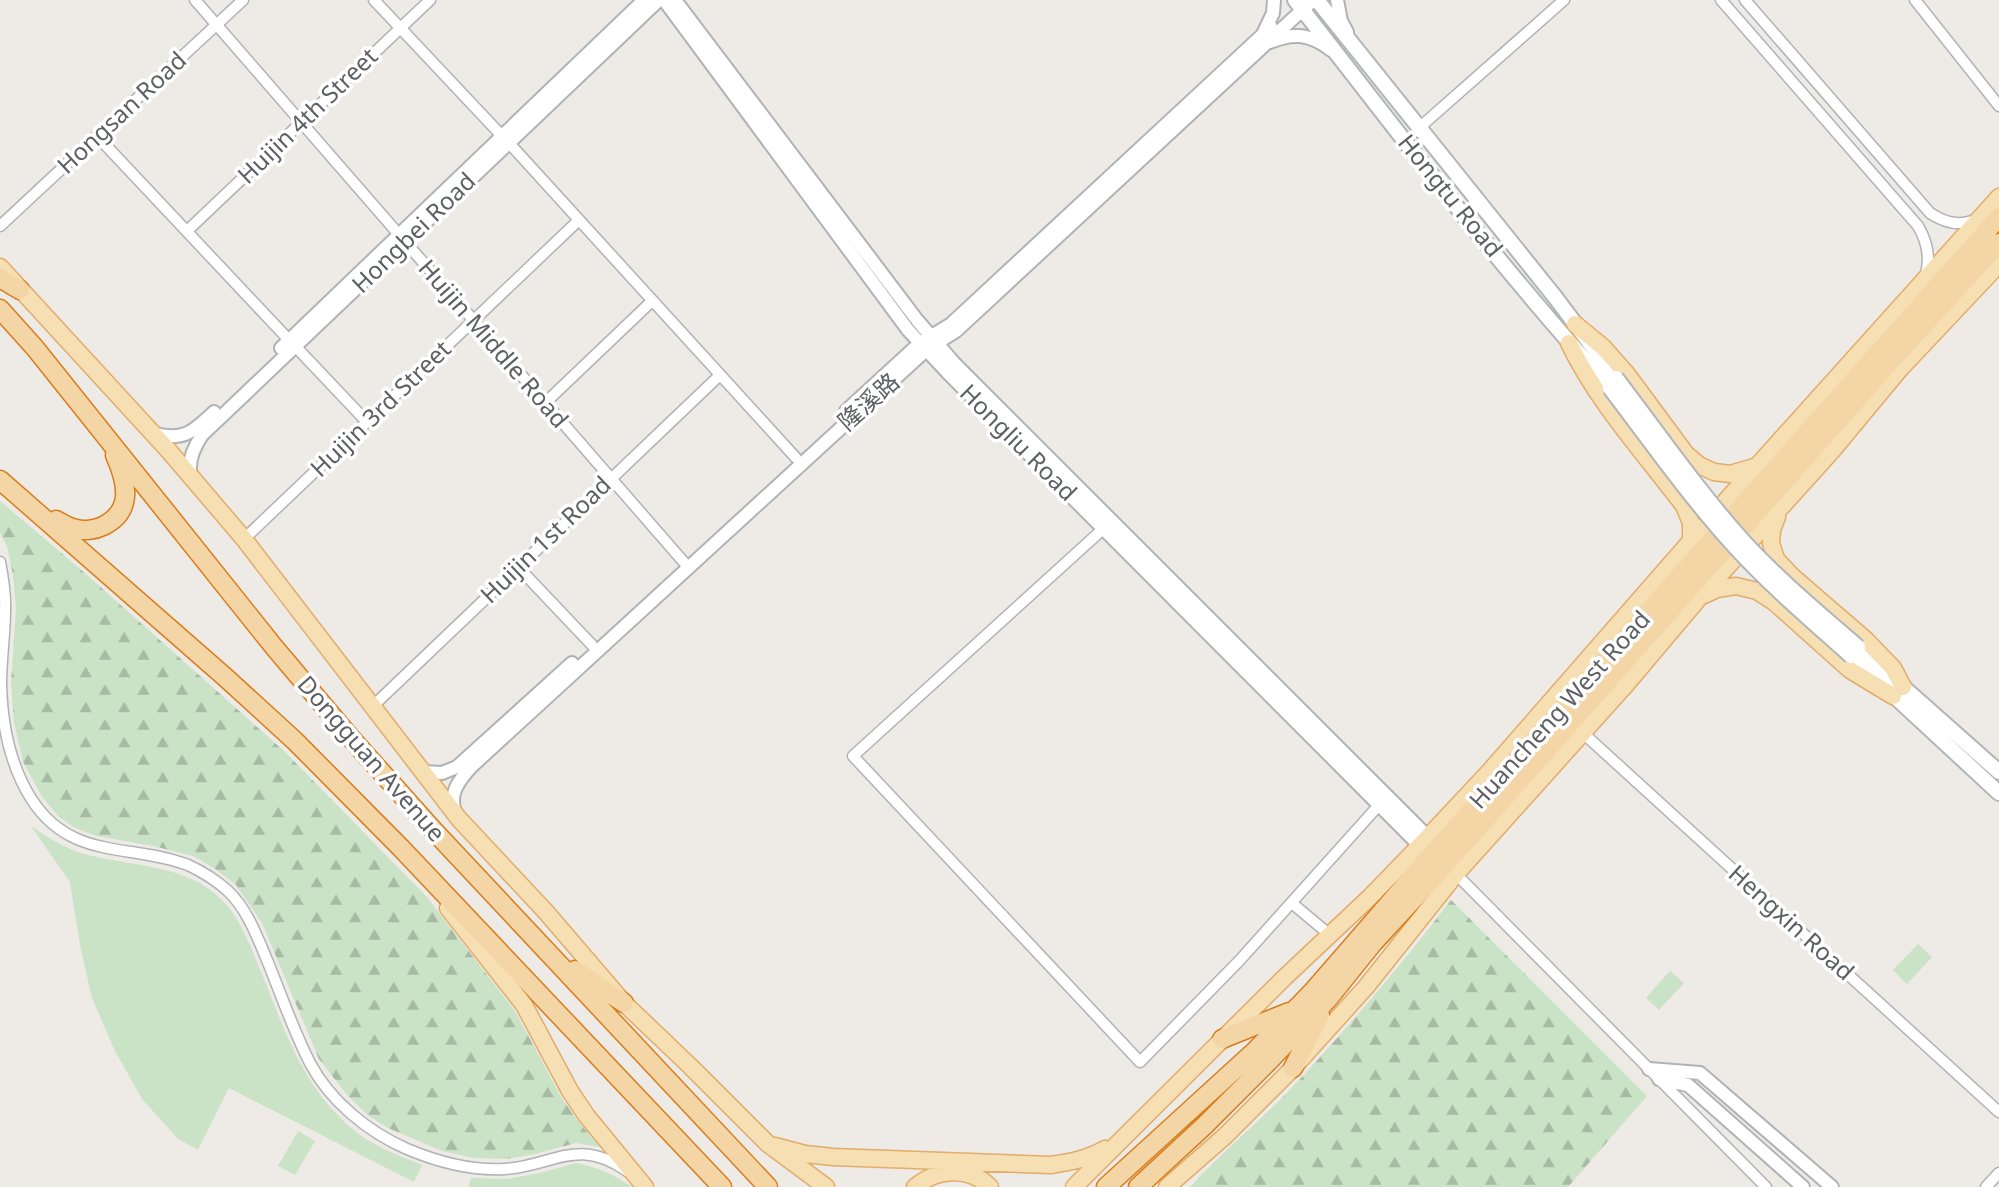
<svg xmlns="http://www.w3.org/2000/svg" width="1999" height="1187" font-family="'Noto Sans','Noto Sans SC',sans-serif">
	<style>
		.green { fill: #cae2c5 }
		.forest { fill: url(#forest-firs) }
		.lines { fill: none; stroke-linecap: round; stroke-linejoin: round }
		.minor-casing { stroke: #b0b3b6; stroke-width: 13 }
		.tertiary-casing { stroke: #b0b3b6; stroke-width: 16 }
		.secondary-casing { stroke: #b2b5b8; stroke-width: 18 }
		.primary-casing { stroke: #e2ac6a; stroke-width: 19 }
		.trunk-casing { stroke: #d97d1a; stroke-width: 21 }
		.minor { stroke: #fff; stroke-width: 10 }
		.tertiary { stroke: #fff; stroke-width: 12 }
		.secondary { stroke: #fff; stroke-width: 14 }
		.primary { stroke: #f6dfb2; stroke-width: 16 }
		.trunk { stroke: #f4d6a6; stroke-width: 18 }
		.secondary-bridge-casing { stroke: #b2b5b8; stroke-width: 18; stroke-linecap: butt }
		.secondary-bridge { stroke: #fff; stroke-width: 14 }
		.labels { text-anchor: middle; stroke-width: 7; stroke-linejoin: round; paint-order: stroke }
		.street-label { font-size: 24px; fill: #5d6164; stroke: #fff }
	</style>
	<defs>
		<pattern id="forest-firs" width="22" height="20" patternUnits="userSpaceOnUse" patternTransform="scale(1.75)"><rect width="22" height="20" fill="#cae2c5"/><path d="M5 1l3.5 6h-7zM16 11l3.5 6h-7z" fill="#a7bba4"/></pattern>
	</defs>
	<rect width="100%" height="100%" fill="#eeeae5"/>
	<!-- green -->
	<path class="green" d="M 31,826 C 49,838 67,850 88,855 C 134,867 186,864 222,900 C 242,920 251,949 262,974 C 286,1034 304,1090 356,1132 C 375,1147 400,1156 422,1165 L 414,1182 L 229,1088 L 198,1150 L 178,1139 L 142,1099 L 115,1051 L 92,998 L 80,945 L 70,882 Z
		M 1918,944 L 1932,957 L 1907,984 L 1893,970 Z
		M 1670,971 L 1684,983 L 1659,1010 L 1646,998 Z
		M 298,1131 L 315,1141 L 295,1175 L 278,1166 Z
		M 576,1163 C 598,1167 614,1175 632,1187 L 469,1187 L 471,1178 L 507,1179 L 540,1173 Z"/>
	<!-- forest -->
	<path class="forest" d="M 0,501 L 86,574 L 285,752 L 426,896 L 515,1011 L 561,1097 L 578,1121 L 600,1147 L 576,1143 L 535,1154 L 506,1159 L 474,1158 L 442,1151 L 388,1128 L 369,1116 L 348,1096 L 319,1059 L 262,923 L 236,885 L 214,868 L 193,856 L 153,846 L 97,836 L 75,828 L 58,816 L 41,795 L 23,762 L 14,722 L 11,684 L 16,607 L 13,575 L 7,546 L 0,533 Z
		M 1451,900 L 1647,1096 L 1568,1187 L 1190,1187 C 1219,1155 1253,1127 1283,1097 C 1343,1034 1398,969 1451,900 Z"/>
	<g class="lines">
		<!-- minor casing -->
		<g class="minor-casing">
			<path id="minor" d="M 195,0 L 688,567
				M 374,0 L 502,136
				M 1721,0 L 1918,226 C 1928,243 1931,259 1925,277
				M 1745,0 L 1930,213 C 1945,223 1960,227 1977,219
				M 1915,0 L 1999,106
				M 1419,128 L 1564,0
				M 97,136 L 289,340
				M 509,143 L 796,458
				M 0,226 L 243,0
				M 187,231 L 430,0
				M 295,346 L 367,422
				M 545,403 L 652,301
				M 1103,529 L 853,756 L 1140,1062 L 1240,960 L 1379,805
				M 244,539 L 579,220
				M 0,562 C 3,578 6,594 5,610 C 5,634 1,659 1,684 C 2,724 10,766 32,800 C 72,861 130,843 188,865 C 201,871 217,881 228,891 C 247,909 257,936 267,960 C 281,994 293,1030 310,1063 C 330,1101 368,1132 407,1149 C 438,1162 471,1171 505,1169 C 554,1166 577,1136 627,1171
				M 518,567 L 592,645
				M 373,706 L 720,375
				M 1583,733 L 1999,1112
				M 1456,874 L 1766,1187
				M 1293,904 L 1330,935
				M 1986,1187 L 1999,1173"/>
		</g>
		<!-- tertiary casing -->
		<g class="tertiary-casing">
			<path id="tertiary" d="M 664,0 L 908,330 L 947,372 L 1420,846
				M 675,0 L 917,320 L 954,363 L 1428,837
				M 1337,0 L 1341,21 L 1347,32
				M 1264,32 L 1273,13 L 1274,0
				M 1270,42 C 1294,32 1311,34 1331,50
				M 281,348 L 644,0
				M 846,411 L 920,343 L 951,324 L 1271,27
				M 152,433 C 183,442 193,432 214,412
				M 191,476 C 187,461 194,447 202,435 L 659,0
				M 422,772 L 442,773 L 457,767 L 572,663
				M 456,814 C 447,795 459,780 472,766 L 926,350 L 956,331 L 1313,0
				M 1649,1069 L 1700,1073 L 1832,1187
				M 1659,1079 L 1688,1085 L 1803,1187"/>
		</g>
		<!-- secondary casing -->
		<g class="secondary-casing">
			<path id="secondary" d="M 1295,0 C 1397,131 1498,265 1610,388
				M 1317,0 L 1555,297 L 1616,378
				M 1858,647 L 1999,772
				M 1851,656 L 1999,793"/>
		</g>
		<!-- primary casing -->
		<g class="primary-casing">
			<path id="primary" d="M 0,267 L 169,451 L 244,539 L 459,819 L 546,912 L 624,1003 L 691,1067 L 768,1144 L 826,1187
				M 1575,324 L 1603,347 L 1626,373 L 1686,454 L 1699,465 L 1714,472 L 1730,474 L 1754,467
				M 1569,343 C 1598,403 1644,453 1684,506 L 1691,523 L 1691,540
				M 1777,517 L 1772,530 L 1771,543 L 1776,559 L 1793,577 L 1866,640 L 1893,668 L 1903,687
				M 1704,595 L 1717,589 L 1736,586 L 1757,591 L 1774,602 L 1850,670 L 1893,696
				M 448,908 L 524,1005 L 570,1091 L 586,1115 L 645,1187
				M 775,1146 L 805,1154 L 833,1157 L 1051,1165 C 1070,1162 1088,1159 1105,1149
				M 915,1187 C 936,1169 969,1166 990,1187
				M 1074,1187 L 1284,978 L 1370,897 L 1428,837 L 1489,772 L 1730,496 L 1999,197
				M 1167,1187 L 1225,1136 L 1293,1068 L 1366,987 L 1456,874 L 1623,688 L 1699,598 L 1832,451 L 1900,369 L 1999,264"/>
		</g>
		<!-- trunk casing -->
		<g class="trunk-casing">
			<path id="trunk" d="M 0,278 L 20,290
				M 0,309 L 35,348 L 274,647 L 350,737 L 435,832 L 768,1187
				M 0,480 L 225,677 L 295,741 L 401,848 L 722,1187
				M 56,520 C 62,523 69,528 76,529 C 84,531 95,530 103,526 C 134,511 127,482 115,455
				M 575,970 L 624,1003
				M 1222,1039 L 1289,1012
				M 1293,1068 L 1320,1015
				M 1106,1187 L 1255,1051 L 1314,990 L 1434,852 L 1999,217
				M 1138,1187 L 1204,1126 L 1268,1062 L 1328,999 L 1373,943 L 1446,864 L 1890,362 L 1999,243"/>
		</g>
		<!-- minor -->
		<use href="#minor" class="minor"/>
		<!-- tertiary -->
		<use href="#tertiary" class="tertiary"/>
		<!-- secondary -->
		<use href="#secondary" class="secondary"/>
		<!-- primary -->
		<use href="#primary" class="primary"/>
		<!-- trunk -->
		<use href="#trunk" class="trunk"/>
		<!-- secondary-bridge casing -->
		<g class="secondary-bridge-casing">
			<path id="secondary-bridge" d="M 1616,378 C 1658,433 1698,491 1744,542 C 1779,580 1819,613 1858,647
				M 1610,388 C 1651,442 1691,499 1737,549 C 1772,587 1812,621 1851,656"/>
		</g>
		<!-- secondary-bridge -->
		<use href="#secondary-bridge" class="secondary-bridge"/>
	</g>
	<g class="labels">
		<!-- street labels -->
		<g class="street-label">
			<text transform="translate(122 113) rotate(-43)" y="8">Hongsan Road</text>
			<text transform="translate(308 116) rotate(-44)" y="8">Huijin 4th Street</text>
			<text transform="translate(1450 196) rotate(51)" y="8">Hongtu Road</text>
			<text transform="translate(414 233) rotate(-44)" y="8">Hongbei Road</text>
			<text transform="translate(493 344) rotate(49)" y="8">Huijin Middle Road</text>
			<text transform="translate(869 402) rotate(-42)" y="8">隆溪路</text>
			<text transform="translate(381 409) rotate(-44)" y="8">Huijin 3rd Street</text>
			<text transform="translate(1018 443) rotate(45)" y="8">Hongliu Road</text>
			<text transform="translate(546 540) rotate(-44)" y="8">Huijin 1st Road</text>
			<text transform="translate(1560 710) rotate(-48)" y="8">Huancheng West Road</text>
			<text transform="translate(371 759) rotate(49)" y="8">Dongguan Avenue</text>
			<text transform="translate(1791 923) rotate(42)" y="8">Hengxin Road</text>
		</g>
	</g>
</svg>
